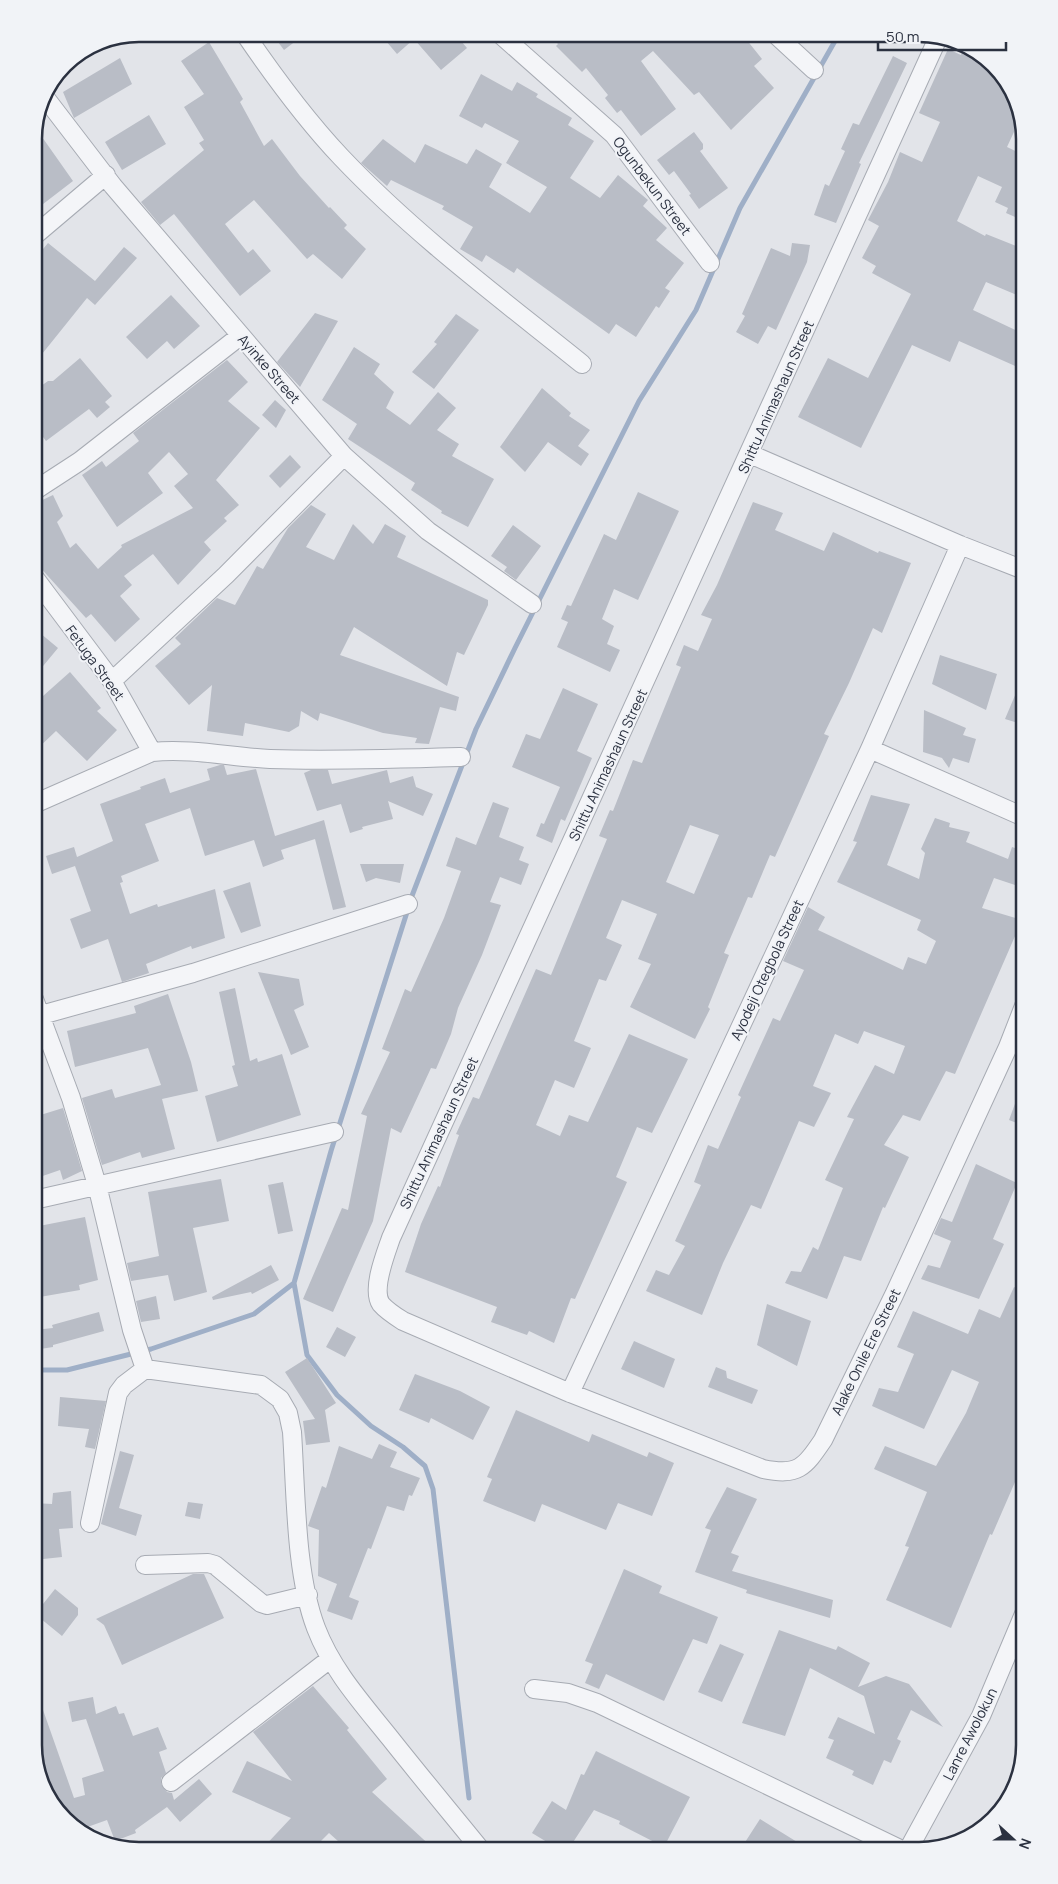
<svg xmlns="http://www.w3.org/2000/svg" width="1058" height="1884" font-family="Manrope,sans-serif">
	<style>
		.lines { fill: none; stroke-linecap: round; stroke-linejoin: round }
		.stream { stroke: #9fafc7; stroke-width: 5 }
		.building { fill: #b9bdc6; fill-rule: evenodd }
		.minor-casing { stroke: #a7abb3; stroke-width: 20 }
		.minor { stroke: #f4f5f8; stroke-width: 18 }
		.labels { text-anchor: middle; stroke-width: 4; stroke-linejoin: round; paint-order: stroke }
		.street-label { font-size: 14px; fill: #2b3140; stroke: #f1f3f7 }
		.rim { fill: none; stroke: #2b3140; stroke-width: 2.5 }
	</style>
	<rect width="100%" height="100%" fill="#e2e4e9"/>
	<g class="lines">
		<!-- stream -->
		<path class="stream" d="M 410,901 L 476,729 L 515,648 L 639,401 L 696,310 L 740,208 L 839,34
			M 408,909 L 331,1151 L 294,1283 L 307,1355 L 337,1395 L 371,1426 L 403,1447 L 425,1466 L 433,1489 L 469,1798
			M 34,1370 L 67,1370 L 151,1349 L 254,1314 L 294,1283"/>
	</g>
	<!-- building -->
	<path class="building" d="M 272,34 L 305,34 L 284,50 Z
		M 380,34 L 455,34 L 467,48 L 441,70 L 414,39 L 397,54 Z
		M 549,34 L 742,34 L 762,59 L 754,66 L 774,88 L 731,130 L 699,92 L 694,95 L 653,51 L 641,61 L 676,109 L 641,136 L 621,110 L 617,113 L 605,98 L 608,95 L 586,68 L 582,72 L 556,46 L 558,44 Z
		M 209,42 L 243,99 L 240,102 L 264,146 L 272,139 L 300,176 L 329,208 L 330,207 L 347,225 L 344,228 L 366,249 L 342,279 L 313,254 L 307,259 L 254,200 L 225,224 L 248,253 L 253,249 L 271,271 L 240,296 L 174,214 L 160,225 L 141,202 L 204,150 L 199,143 L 204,140 L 184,107 L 204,94 L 181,61 Z
		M 964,48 L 980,55 L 1013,93 L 1020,119 L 1007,147 L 1024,155 L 1024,221 L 1006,213 L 1008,208 L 995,202 L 1002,187 L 978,176 L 957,221 L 985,236 L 986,234 L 1024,249 L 1024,298 L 986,282 L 973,310 L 1024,334 L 1024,370 L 959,341 L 950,362 L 912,345 L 861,448 L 798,417 L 828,358 L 868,378 L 911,294 L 872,273 L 876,266 L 862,258 L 879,226 L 868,220 L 888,182 L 900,152 L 922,162 L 940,122 L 919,113 L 948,49 L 961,55 Z
		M 893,56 L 907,63 L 859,163 L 861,164 L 836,223 L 814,215 L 825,184 L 829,186 L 845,151 L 841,149 L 853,123 L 859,125 Z
		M 120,58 L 132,84 L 74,118 L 63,92 Z
		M 481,74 L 512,91 L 517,82 L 538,94 L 536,97 L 572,118 L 568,125 L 594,141 L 570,178 L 600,198 L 618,175 L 648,200 L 643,206 L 667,228 L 656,240 L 684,263 L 665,288 L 670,291 L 659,308 L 656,306 L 636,337 L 616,324 L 609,334 L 517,268 L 514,273 L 486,255 L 482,262 L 460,249 L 473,227 L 442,209 L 444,206 L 391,180 L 387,186 L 361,163 L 383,139 L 415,163 L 425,144 L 467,164 L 476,149 L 502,164 L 489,187 L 530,213 L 547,187 L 506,163 L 519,141 L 485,123 L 482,128 L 459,116 Z
		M 149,115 L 166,144 L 122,170 L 105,142 Z
		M 35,127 L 73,181 L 34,211 L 34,133 Z
		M 694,132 L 703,144 L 703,149 L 700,151 L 728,188 L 699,209 L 689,195 L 691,194 L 674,171 L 669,175 L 657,160 Z
		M 48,243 L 95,281 L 124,247 L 137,258 L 95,305 L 87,298 L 34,364 L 34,260 Z
		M 792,243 L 810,245 L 807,262 L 776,330 L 768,326 L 758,344 L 736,332 L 745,316 L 742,314 L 771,248 L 790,256 Z
		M 171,295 L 200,326 L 174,349 L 167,341 L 147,359 L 126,337 Z
		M 315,313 L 338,321 L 300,387 L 277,362 Z
		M 456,314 L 479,330 L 434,389 L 412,372 L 437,344 L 434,342 Z
		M 354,347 L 380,364 L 374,374 L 394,392 L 386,408 L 410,425 L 438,392 L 456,408 L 437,430 L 459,444 L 452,456 L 494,479 L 468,527 L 441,513 L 442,511 L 411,490 L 415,483 L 348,439 L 357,424 L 322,400 Z
		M 80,358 L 112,396 L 105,402 L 110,407 L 97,418 L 89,409 L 46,441 L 34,425 L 34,391 L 48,381 L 53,381 Z
		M 227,360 L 248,382 L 228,401 L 260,428 L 216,480 L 239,505 L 224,518 L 227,521 L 204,542 L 211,550 L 178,585 L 153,554 L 124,576 L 132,585 L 120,596 L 140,619 L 115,642 L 91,614 L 86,618 L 37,564 L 34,555 L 34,504 L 53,495 L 63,516 L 57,522 L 70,548 L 76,543 L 98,569 L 122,547 L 121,545 L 193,508 L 174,486 L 188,474 L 169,452 L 148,473 L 163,493 L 117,527 L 82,475 L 102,461 L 106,467 L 139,441 L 133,433 Z
		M 542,388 L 571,413 L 569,416 L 590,430 L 578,446 L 589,454 L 581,466 L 548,442 L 525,472 L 500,447 Z
		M 275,400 L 286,410 L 276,428 L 262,415 Z
		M 290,455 L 301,467 L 280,488 L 269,476 Z
		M 638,492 L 679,511 L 638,600 L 614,589 L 602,619 L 614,626 L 607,644 L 620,650 L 610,672 L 557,647 L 568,622 L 561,619 L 567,605 L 571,606 L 604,534 L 616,540 Z
		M 753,502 L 783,513 L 775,530 L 824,551 L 833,532 L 878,553 L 879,551 L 911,563 L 882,633 L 873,628 L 849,683 L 824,734 L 829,736 L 775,857 L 770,855 L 752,898 L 748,897 L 724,953 L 729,955 L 708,1007 L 710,1009 L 695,1039 L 630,1007 L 651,964 L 638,959 L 657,914 L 622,900 L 606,938 L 622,945 L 606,981 L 599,979 L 574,1041 L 591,1048 L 574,1088 L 555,1080 L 536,1125 L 560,1136 L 569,1115 L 588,1122 L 629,1034 L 688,1059 L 652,1133 L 637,1127 L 616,1177 L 627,1182 L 575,1299 L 571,1298 L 554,1343 L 529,1331 L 527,1335 L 491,1322 L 497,1307 L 405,1272 L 421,1224 L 438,1186 L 440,1187 L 459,1135 L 456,1134 L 473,1097 L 479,1099 L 536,969 L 551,975 L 607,839 L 599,836 L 610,810 L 613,811 L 633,760 L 642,763 L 681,667 L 676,665 L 684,645 L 698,651 L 712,619 L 701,615 L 717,585 ZM 690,825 L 719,835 L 694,894 L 666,882 Z
		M 311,505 L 326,514 L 306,547 L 334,560 L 353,524 L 373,544 L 385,524 L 406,536 L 397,557 L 488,600 L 488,605 L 464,655 L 457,652 L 447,686 L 354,627 L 340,655 L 459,697 L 456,711 L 440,707 L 429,744 L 415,743 L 417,738 L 383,733 L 320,713 L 318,721 L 301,711 L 299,726 L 289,732 L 245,723 L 243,736 L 207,731 L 212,685 L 189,705 L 155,666 L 181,644 L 175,638 L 217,598 L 235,605 L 257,566 L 263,569 L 288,528 Z
		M 513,525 L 541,546 L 516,580 L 504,571 L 507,567 L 491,556 Z
		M 34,628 L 58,648 L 34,677 Z
		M 940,655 L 997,674 L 986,710 L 932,684 Z
		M 70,672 L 101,708 L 97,711 L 117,730 L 87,761 L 56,731 L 34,752 L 34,704 Z
		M 1024,674 L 1024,725 L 1005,719 Z
		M 563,688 L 598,704 L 577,751 L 592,758 L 565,821 L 561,819 L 552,843 L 536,836 L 541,823 L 544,824 L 560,787 L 512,767 L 526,734 L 540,739 Z
		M 924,710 L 966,728 L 963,735 L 976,739 L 969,763 L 953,758 L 949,768 L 942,758 L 923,752 Z
		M 220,765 L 224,765 L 227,775 L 256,769 L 275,836 L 324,820 L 346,907 L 333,910 L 315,839 L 281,850 L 284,859 L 263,867 L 254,840 L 205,856 L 190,808 L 145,824 L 159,861 L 121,876 L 123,882 L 120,883 L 130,914 L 157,904 L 158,907 L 215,889 L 225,938 L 192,949 L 191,946 L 146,964 L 149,973 L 122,982 L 108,939 L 81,949 L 70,919 L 91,911 L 75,866 L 52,874 L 46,856 L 74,847 L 77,857 L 113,841 L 100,804 L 141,789 L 140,787 L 165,778 L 170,793 L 210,780 L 207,769 Z
		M 311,770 L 328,770 L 332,784 L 387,770 L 390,783 L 413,776 L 416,787 L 433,794 L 423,816 L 388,801 L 393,819 L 362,827 L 363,829 L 350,833 L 341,804 L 317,811 L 304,773 Z
		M 871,795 L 910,804 L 887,865 L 919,879 L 925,853 L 921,849 L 935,818 L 950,823 L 949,827 L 970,832 L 966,842 L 1008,859 L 1012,847 L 1024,851 L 1024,875 L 1022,874 L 1018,886 L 994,878 L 982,908 L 1022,920 L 955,1074 L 946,1071 L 920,1121 L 903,1115 L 884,1145 L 909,1157 L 885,1208 L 883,1207 L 861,1261 L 844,1256 L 827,1299 L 785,1283 L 791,1271 L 801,1272 L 813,1247 L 818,1250 L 843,1188 L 825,1180 L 854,1119 L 847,1117 L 875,1065 L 894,1074 L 905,1046 L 864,1031 L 858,1044 L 835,1034 L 813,1086 L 831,1093 L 814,1127 L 799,1121 L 761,1209 L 751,1205 L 723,1263 L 702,1315 L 646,1291 L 656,1270 L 669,1275 L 685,1246 L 675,1241 L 701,1185 L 694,1182 L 708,1145 L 718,1149 L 741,1097 L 738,1095 L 773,1018 L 780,1021 L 804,970 L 783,961 L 808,907 L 825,917 L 818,930 L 903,970 L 908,957 L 926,964 L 936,941 L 917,930 L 921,920 L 837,882 L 857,842 L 853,841 Z
		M 493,802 L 509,808 L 499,837 L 524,847 L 519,860 L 529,864 L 521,885 L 500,877 L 490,902 L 501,905 L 482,955 L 458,1008 L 451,1034 L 436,1069 L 431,1068 L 401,1133 L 391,1128 L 373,1221 L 333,1312 L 303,1299 L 342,1208 L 348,1210 L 367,1116 L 361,1114 L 390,1052 L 382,1049 L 405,989 L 411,992 L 444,918 L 461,871 L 446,866 L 456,837 L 476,845 Z
		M 360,864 L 404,864 L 400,883 L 376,878 L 366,882 Z
		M 250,882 L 261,926 L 241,933 L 223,891 Z
		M 258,972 L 299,979 L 304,1005 L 294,1010 L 309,1047 L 291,1055 Z
		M 235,988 L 250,1061 L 257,1058 L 258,1062 L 282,1054 L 301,1115 L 217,1142 L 205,1096 L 238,1086 L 232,1066 L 235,1065 L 219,992 Z
		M 168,994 L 191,1062 L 198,1091 L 162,1099 L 175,1149 L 142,1158 L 140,1152 L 102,1165 L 82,1098 L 112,1089 L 115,1098 L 161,1085 L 148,1048 L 75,1067 L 67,1031 L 136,1013 L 134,1006 Z
		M 1023,1082 L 1024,1082 L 1024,1126 L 1009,1120 Z
		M 63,1108 L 82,1171 L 63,1180 L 60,1170 L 34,1179 L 34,1117 Z
		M 976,1164 L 1017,1183 L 993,1239 L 1004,1244 L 979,1299 L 921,1279 L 928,1265 L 940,1268 L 951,1241 L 934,1234 L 941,1218 L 952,1222 Z
		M 221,1179 L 229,1221 L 193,1228 L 207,1292 L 174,1301 L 168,1275 L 131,1281 L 127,1263 L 159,1256 L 148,1192 Z
		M 283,1182 L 293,1231 L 278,1234 L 268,1185 Z
		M 85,1217 L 98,1280 L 79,1285 L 80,1290 L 34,1298 L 34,1227 Z
		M 271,1265 L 279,1280 L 252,1294 L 251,1292 L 213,1300 L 212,1297 Z
		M 1014,1287 L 1024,1292 L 1024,1472 L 1019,1484 L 1015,1482 L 992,1535 L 990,1534 L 951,1628 L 886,1600 L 909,1547 L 905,1546 L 927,1492 L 874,1469 L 885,1446 L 936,1466 L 966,1413 L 979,1382 L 952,1370 L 924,1429 L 872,1406 L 879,1388 L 898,1392 L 914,1354 L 897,1347 L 913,1311 L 968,1334 L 979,1309 L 1000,1318 Z
		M 156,1296 L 160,1319 L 141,1322 L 136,1301 Z
		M 767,1304 L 811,1321 L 797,1366 L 757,1345 Z
		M 99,1312 L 104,1331 L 53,1345 L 53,1347 L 34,1350 L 34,1330 L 53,1328 L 52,1325 Z
		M 337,1327 L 356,1337 L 345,1357 L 326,1347 Z
		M 634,1341 L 675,1359 L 664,1388 L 621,1369 Z
		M 307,1358 L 336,1403 L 325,1410 L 330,1442 L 306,1445 L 303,1421 L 315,1419 L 285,1372 Z
		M 716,1367 L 726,1371 L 727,1378 L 758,1390 L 752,1404 L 708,1387 Z
		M 415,1374 L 460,1391 L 490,1407 L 473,1440 L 431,1418 L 429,1423 L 399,1410 Z
		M 60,1397 L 106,1401 L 95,1449 L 85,1447 L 89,1429 L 58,1426 Z
		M 516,1410 L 589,1442 L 592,1434 L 647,1457 L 649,1452 L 674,1463 L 652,1516 L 618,1503 L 606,1530 L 542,1504 L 535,1522 L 483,1501 L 492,1479 L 487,1477 Z
		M 379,1444 L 397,1452 L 390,1467 L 420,1478 L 412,1496 L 409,1495 L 404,1511 L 387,1506 L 371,1549 L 368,1548 L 349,1597 L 359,1601 L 352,1620 L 327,1611 L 337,1584 L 318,1576 L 319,1530 L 308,1526 L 322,1486 L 326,1488 L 339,1446 L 372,1459 Z
		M 120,1451 L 134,1455 L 119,1508 L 142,1515 L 136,1536 L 101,1524 Z
		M 727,1487 L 757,1499 L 731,1553 L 739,1556 L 732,1571 L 833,1600 L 830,1618 L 746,1593 L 747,1590 L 695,1572 L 711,1530 L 705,1528 Z
		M 71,1491 L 73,1528 L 59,1529 L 62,1557 L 34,1560 L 34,1503 L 52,1504 L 53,1493 Z
		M 188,1502 L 203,1504 L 200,1519 L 185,1516 Z
		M 624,1569 L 662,1586 L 659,1593 L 718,1617 L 707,1644 L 693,1639 L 664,1701 L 606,1674 L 599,1689 L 585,1683 L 593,1664 L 585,1661 Z
		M 193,1574 L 204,1574 L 224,1618 L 122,1665 L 104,1625 L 96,1619 Z
		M 55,1589 L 78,1608 L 78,1615 L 62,1636 L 35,1614 Z
		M 779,1630 L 836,1650 L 838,1646 L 870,1663 L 858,1687 L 886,1676 L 909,1684 L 943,1727 L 911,1710 L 897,1739 L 901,1741 L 891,1763 L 884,1760 L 873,1785 L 852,1775 L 854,1771 L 826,1758 L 834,1740 L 828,1738 L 838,1717 L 875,1734 L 864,1696 L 810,1668 L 785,1736 L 742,1723 Z
		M 720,1644 L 744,1654 L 722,1702 L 698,1692 Z
		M 313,1686 L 349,1728 L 347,1730 L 387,1779 L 372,1792 L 435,1850 L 348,1850 L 329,1833 L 312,1850 L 261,1850 L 291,1818 L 232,1792 L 247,1761 L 292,1781 L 253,1732 Z
		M 36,1690 L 74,1798 L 85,1795 L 82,1778 L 104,1771 L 86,1719 L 72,1722 L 68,1702 L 93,1697 L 96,1714 L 116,1706 L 119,1714 L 124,1713 L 133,1736 L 158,1727 L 167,1749 L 159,1752 L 166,1773 L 161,1778 L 161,1784 L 167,1792 L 172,1793 L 174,1800 L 199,1779 L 212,1794 L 180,1822 L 167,1807 L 135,1830 L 136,1833 L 115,1841 L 107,1820 L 79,1830 L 49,1796 L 39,1767 L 34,1744 L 34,1691 Z
		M 596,1751 L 690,1797 L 664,1847 L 619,1824 L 620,1821 L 594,1810 L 568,1850 L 560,1850 L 532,1833 L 552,1801 L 566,1810 L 581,1774 L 584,1775 Z
		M 760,1819 L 810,1850 L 740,1850 Z"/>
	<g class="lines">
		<!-- minor casing -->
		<g class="minor-casing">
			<path id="minor" d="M 245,34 C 273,75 307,121 341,157 C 414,234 500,298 582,364
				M 500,34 L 614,135 L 710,263
				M 775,34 L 814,70
				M 938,38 L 391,1238 C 386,1253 371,1289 381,1304 C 387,1311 395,1316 403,1321 L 570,1393 L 763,1469 C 798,1476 804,1468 823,1440 L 894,1295 L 1008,1047 L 1024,1006
				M 44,96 L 113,186 L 344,456 L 428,531 L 532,604
				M 34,236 L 106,175
				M 750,454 L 960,545 L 1024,570
				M 34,491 L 80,461 L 240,336
				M 34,577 L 112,681 L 152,752
				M 112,681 L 226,575 L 344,456
				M 870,749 L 1024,817
				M 34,804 L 152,752 C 191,748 231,757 270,759 C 334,761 397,759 461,757
				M 34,999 L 71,1098 L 97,1185 L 132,1330 L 145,1369 L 261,1385 L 280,1399 L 288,1413 L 292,1432 C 296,1492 295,1573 316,1628 C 332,1670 362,1703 390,1738 C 420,1776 451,1813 481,1850
				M 34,1017 L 193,973 L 408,904
				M 34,1200 L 334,1132
				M 570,1393 L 870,749 L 960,545
				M 90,1523 L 118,1393 L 124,1385 L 145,1369
				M 145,1565 L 208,1563 L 215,1565 L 261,1603 L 267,1605 L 308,1595
				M 534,1689 L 568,1693 L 597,1703 L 902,1850
				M 171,1782 L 330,1659
				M 908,1850 L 981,1716 L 1024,1614"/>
		</g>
		<!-- minor -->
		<use href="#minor" class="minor"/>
	</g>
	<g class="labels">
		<!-- street labels -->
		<g class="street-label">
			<text transform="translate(652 186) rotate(53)" y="5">Ogunbekun Street</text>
			<text transform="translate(269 369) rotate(49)" y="5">Ayinke Street</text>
			<text transform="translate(776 397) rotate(-66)" y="5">Shittu Animashaun Street</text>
			<text transform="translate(95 663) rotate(54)" y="5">Fetuga Street</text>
			<text transform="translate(608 765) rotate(-65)" y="5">Shittu Animashaun Street</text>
			<text transform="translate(767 970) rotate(-65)" y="5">Ayodeji Otegbola Street</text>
			<text transform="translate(439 1133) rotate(-65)" y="5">Shittu Animashaun Street</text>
			<text transform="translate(866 1352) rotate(-64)" y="5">Alake Onile Ere Street</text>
			<text transform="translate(970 1734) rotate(-63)" y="5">Lanre Awolokun</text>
		</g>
	</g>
	<!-- crop -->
	<path d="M0 0H1058V1884H0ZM139 42H919A97 97 0 0 1 1016 139V1745A97 97 0 0 1 919 1842H139A97 97 0 0 1 42 1745V139A97 97 0 0 1 139 42Z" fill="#f1f3f7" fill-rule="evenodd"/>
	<path class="rim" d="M139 42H919A97 97 0 0 1 1016 139V1745A97 97 0 0 1 919 1842H139A97 97 0 0 1 42 1745V139A97 97 0 0 1 139 42Z"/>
	<!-- north arrow -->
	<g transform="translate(1013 1839) rotate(111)" stroke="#f1f3f7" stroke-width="4" paint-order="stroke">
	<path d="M0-4L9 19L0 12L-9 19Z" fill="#2b3140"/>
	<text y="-8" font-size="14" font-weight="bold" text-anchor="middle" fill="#2b3140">N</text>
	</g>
	<!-- scale -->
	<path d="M878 42v8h128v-8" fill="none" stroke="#2b3140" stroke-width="2.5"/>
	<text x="886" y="42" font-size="15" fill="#2b3140" stroke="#f1f3f7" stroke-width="4" paint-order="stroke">50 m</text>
</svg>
